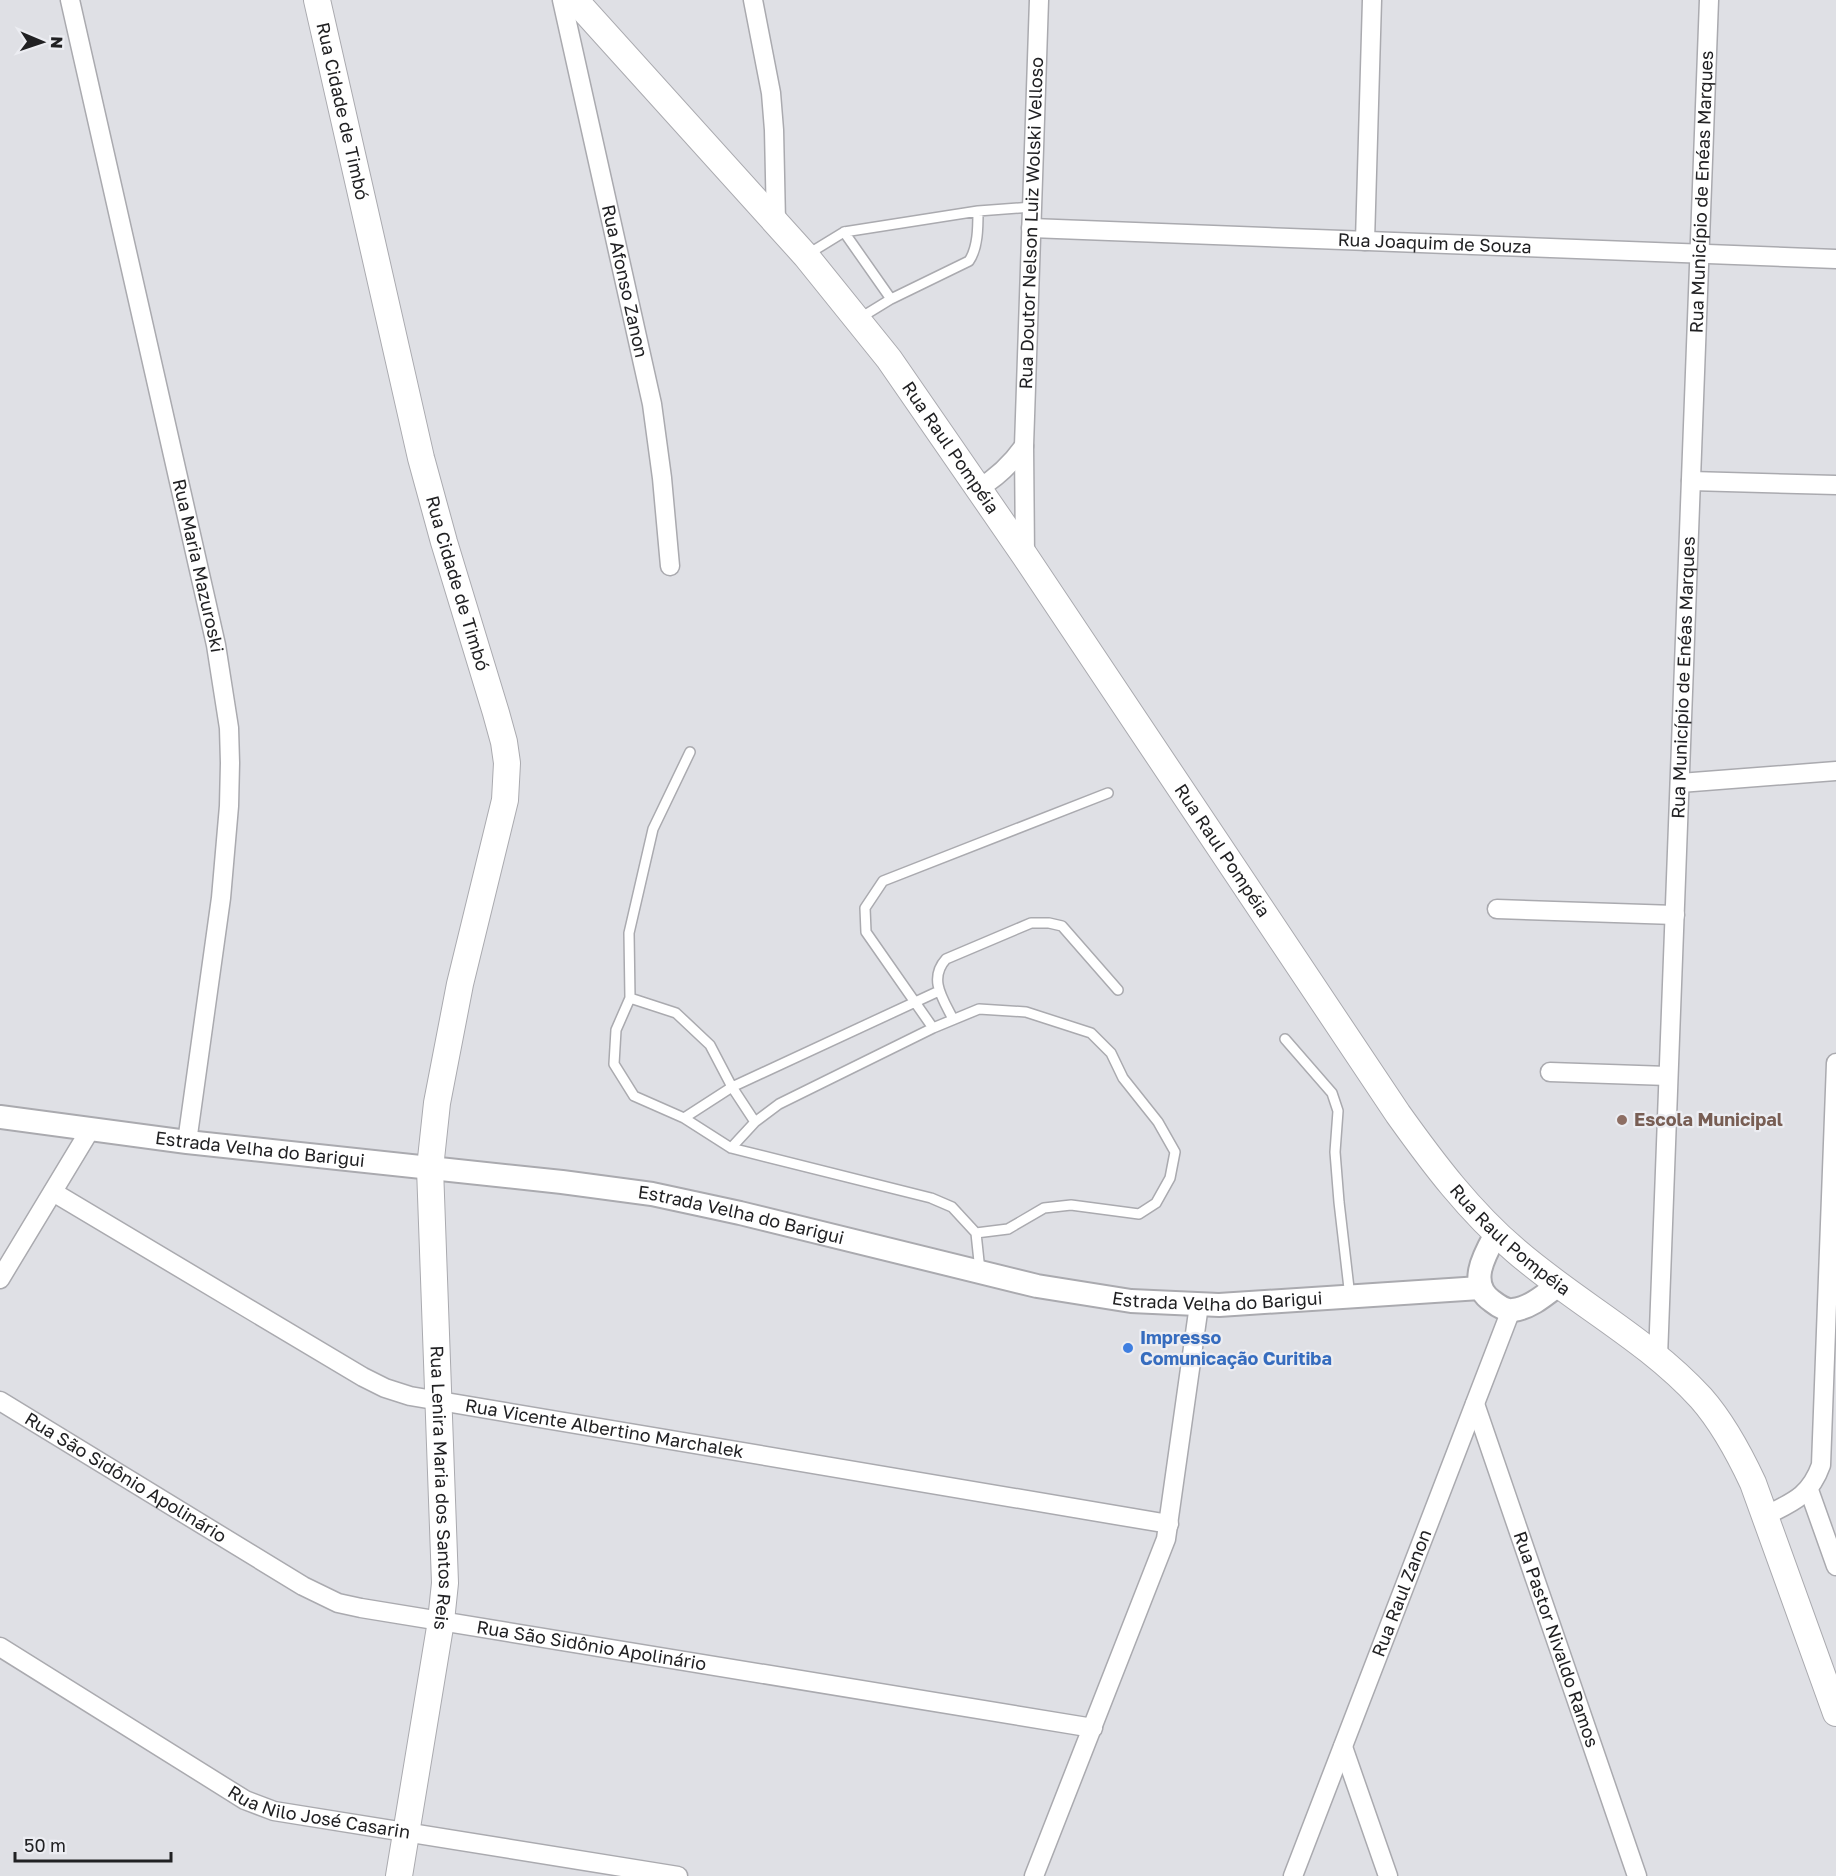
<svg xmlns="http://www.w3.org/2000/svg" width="1836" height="1876" font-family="'Golos Text',sans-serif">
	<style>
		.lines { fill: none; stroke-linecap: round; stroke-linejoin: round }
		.service-casing { stroke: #aaaaaf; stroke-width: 12 }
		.minor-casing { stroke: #aaaaaf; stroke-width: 21 }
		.tertiary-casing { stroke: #aaaaaf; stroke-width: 26 }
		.secondary-casing { stroke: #aaaaaf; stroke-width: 28 }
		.service { stroke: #fff; stroke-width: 9 }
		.minor { stroke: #fff; stroke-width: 18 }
		.tertiary { stroke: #fff; stroke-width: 22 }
		.secondary { stroke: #fff; stroke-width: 26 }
		.education-dot { fill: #8d6e63; stroke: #ecedf2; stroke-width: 2 }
		.shop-dot { fill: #3f7fe0; stroke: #ecedf2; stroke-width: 2 }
		.labels { text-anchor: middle; stroke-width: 4.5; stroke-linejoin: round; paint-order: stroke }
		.street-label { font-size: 18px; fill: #212123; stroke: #ecedf2 }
		.education-label { font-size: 18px; font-weight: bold; fill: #785e54; stroke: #ecedf2; text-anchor: start }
		.shop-label { font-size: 18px; font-weight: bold; fill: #366cbe; stroke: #ecedf2; text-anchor: start }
	</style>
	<rect width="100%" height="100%" fill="#dfe0e5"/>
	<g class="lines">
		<!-- service casing -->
		<g class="service-casing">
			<path id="service" d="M 844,232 L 978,211
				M 808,254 L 844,232 L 891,299
				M 860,318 L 891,299 L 969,261 C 978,248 978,227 978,211 L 1032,207
				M 690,752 L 653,829 L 629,933 L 630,998 L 616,1030 L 614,1064 L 634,1096 L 684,1118 L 731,1148 L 931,1198 L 952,1207 L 976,1233 L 980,1271
				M 630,998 L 676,1013 L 710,1045 L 732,1087 L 755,1122
				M 953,1019 C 943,999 928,979 946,959 L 1031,923 L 1049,923 L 1062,926 L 1118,990
				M 933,1028 L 866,932 L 865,908 L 883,881 L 1108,793
				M 1285,1039 L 1332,1093 L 1338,1111 L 1335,1152 L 1339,1202 L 1350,1297
				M 684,1118 L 732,1087 L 939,991
				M 731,1148 L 755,1122 L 779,1104 L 933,1028 L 979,1009 L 1026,1012 L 1091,1033 L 1111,1053 L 1123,1078 L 1158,1122 L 1175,1152 L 1170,1178 L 1156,1203 L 1139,1214 L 1071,1205 L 1044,1208 L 1008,1229 L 976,1233"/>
		</g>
		<!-- minor casing -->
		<g class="minor-casing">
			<g id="minor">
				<path id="s1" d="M 70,0 L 216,645 L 229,728 L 230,763 L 229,806 L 221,898 L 187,1142"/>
				<path id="s2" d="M 562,0 L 652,404 L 662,478 L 670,566"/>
				<path d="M 753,0 L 771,93 L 774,130 L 776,222"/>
				<path id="s3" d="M 1031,228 L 1836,259"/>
				<path d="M 1365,241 L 1372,0"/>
				<path d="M 1691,481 L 1836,485"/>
				<path d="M 979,488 C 998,477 1011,464 1024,446"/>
				<path id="s4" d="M 1025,556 L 1024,446 L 1039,0"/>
				<path d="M 1680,783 L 1836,771"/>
				<path d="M 1497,909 L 1675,915"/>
				<path d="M 1550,1072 L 1668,1076"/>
				<path id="s5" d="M 53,1192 L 363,1377 L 385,1388 L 410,1396 L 1169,1524"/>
				<path d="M 0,1279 L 90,1130"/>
				<path id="s6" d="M 1658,1357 L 1709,0"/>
				<path id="s7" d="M 0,1401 L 303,1586 L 338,1603 L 361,1608 L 1093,1728"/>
				<path id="s8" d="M 1475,1404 L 1637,1876"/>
				<path d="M 1809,1490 L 1836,1566"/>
				<path d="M 1765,1516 C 1793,1502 1810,1496 1821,1465 L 1836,1063"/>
				<path id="s9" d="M 0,1647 L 245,1800 L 274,1811 L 678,1876"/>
				<path d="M 1343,1747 L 1388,1876"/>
				<path d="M 1034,1876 L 1166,1539 L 1199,1305"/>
				<path id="s10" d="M 1293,1876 L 1511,1310"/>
			</g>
		</g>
		<!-- tertiary casing -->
		<g class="tertiary-casing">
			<g id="tertiary">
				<path id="s11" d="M 0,1117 L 187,1142 L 562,1182 L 652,1194 L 740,1213 L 1037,1286 L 1131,1301 L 1219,1305 L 1480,1288"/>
				<path d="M 1496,1234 C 1485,1254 1467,1284 1492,1301 C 1497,1305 1506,1311 1513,1310 C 1530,1308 1545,1295 1558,1285"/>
			</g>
		</g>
		<!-- secondary casing -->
		<g class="secondary-casing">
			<g id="secondary">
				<path id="s12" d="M 317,0 L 421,458 L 444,542 L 496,713 L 504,742 L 507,763 L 505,800 L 460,984 L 437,1103 L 430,1168 L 445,1583 L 441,1621 L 399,1876"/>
				<path id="s13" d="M 575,0 L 806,256 L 889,359 L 1025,556 L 1398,1114 C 1433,1163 1469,1211 1516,1251 C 1576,1303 1647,1339 1701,1398 C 1723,1423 1739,1453 1753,1483 L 1836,1713"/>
			</g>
		</g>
		<!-- service -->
		<use href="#service" class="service"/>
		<!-- minor -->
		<use href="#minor" class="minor"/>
		<!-- tertiary -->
		<use href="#tertiary" class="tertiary"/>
		<!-- secondary -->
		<use href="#secondary" class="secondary"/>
	</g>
	<!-- markers -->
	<circle class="education-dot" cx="1622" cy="1120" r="6"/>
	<circle class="shop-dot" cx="1128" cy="1348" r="6"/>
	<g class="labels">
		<!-- street labels -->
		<g class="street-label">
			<text dy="6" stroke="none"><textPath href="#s12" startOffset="114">Rua Cidade de Timbó</textPath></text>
			<text dy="6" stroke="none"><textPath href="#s6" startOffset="1166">Rua Município de Enéas Marques</textPath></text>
			<text dy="6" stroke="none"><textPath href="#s4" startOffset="333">Rua Doutor Nelson Luiz Wolski Velloso</textPath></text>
			<text dy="6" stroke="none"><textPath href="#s3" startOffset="404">Rua Joaquim de Souza</textPath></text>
			<text dy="6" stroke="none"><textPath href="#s2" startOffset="288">Rua Afonso Zanon</textPath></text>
			<text dy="6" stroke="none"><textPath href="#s13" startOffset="585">Rua Raul Pompéia</textPath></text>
			<text dy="6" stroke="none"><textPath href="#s1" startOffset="580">Rua Maria Mazuroski</textPath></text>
			<text dy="6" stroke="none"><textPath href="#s12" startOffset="600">Rua Cidade de Timbó</textPath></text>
			<text dy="6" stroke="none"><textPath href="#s6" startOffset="680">Rua Município de Enéas Marques</textPath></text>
			<text dy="6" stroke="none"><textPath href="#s13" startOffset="1071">Rua Raul Pompéia</textPath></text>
			<text dy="6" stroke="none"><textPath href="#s11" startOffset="262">Estrada Velha do Barigui</textPath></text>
			<text dy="6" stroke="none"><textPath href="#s11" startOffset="748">Estrada Velha do Barigui</textPath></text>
			<text dy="6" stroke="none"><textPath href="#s13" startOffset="1557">Rua Raul Pompéia</textPath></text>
			<text dy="6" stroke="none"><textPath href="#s11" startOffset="1234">Estrada Velha do Barigui</textPath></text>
			<text dy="6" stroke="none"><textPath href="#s5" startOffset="609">Rua Vicente Albertino Marchalek</textPath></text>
			<text dy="6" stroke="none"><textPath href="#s7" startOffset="147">Rua São Sidônio Apolinário</textPath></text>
			<text dy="6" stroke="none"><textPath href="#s12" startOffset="1520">Rua Lenira Maria dos Santos Reis</textPath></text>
			<text dy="6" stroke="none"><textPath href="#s10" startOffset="303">Rua Raul Zanon</textPath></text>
			<text dy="6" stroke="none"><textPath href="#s8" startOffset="249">Rua Pastor Nivaldo Ramos</textPath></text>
			<text dy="6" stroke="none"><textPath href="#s7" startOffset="651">Rua São Sidônio Apolinário</textPath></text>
			<text dy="6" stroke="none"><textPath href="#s9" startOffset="364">Rua Nilo José Casarin</textPath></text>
		</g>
		<!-- education labels -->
		<g class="education-label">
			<text x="1634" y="1126">Escola Municipal</text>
		</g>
		<!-- shop labels -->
		<g class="shop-label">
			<text x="1140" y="1344">Impresso<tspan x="1140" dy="21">Comunicação Curitiba</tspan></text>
		</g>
	</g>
	<!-- north arrow -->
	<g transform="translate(42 42) rotate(92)" stroke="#ecedf2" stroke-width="4.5" paint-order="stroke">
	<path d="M0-4.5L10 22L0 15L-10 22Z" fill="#212123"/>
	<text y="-9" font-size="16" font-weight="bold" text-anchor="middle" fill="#212123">N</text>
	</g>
	<!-- scale -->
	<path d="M15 1852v9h156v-9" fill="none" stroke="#212123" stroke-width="3"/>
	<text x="24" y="1852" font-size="18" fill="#212123" stroke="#ecedf2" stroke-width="4.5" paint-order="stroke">50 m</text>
</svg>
